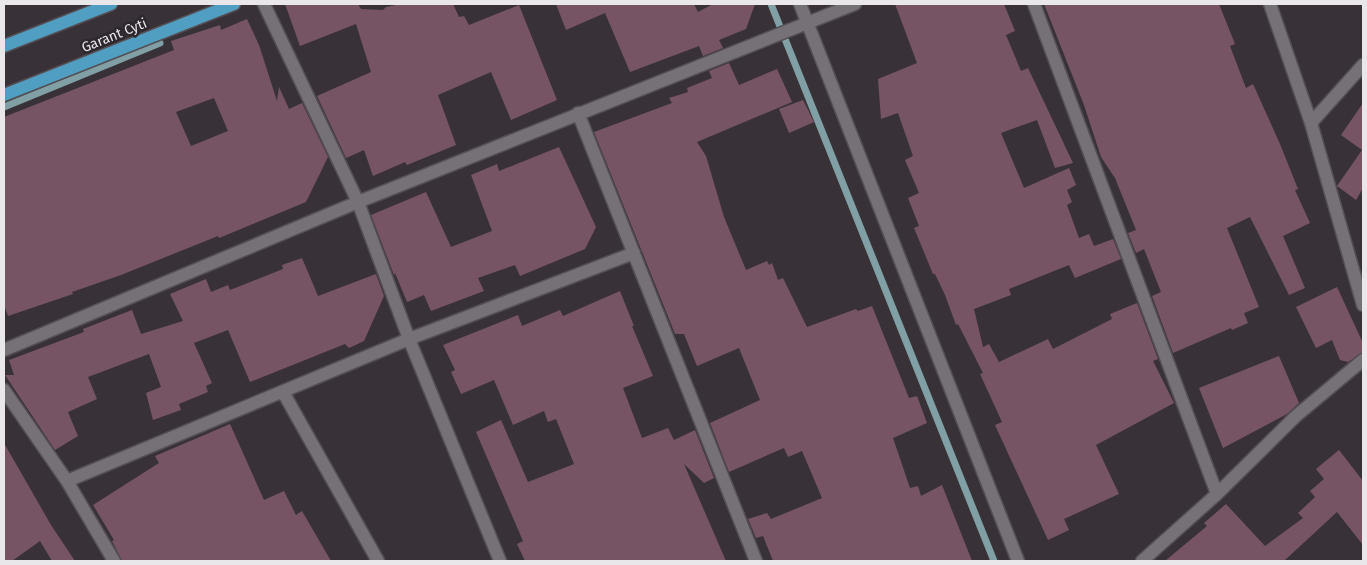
<svg xmlns="http://www.w3.org/2000/svg" width="1367" height="565" font-family="'Fira Sans',sans-serif">
	<style>
		.lines { fill: none; stroke-linecap: round; stroke-linejoin: round }
		.stream { stroke: #81a0a6; stroke-width: 7 }
		.building { fill: #775463; fill-rule: evenodd }
		.minor-casing { stroke: #544f54; stroke-width: 15 }
		.major-casing { stroke: #544f54; stroke-width: 15 }
		.minor { stroke: #767077; stroke-width: 12 }
		.major { stroke: #509ec1; stroke-width: 12 }
		.labels { text-anchor: middle; stroke-width: 5; stroke-linejoin: round; paint-order: stroke }
		.street-label { font-size: 14px; fill: #eae7eb; stroke: #2d282e }
	</style>
	<rect width="100%" height="100%" fill="#383238"/>
	<g class="lines">
		<!-- stream -->
		<path class="stream" d="M 771,4 L 994,561
			M 4,107 L 160,43"/>
	</g>
	<!-- building -->
	<path class="building" d="M 285,4 L 358,4 L 361,9 L 383,10 L 386,7 L 401,4 L 453,4 L 459,17 L 464,16 L 469,25 L 519,5 L 557,100 L 511,120 L 491,72 L 438,95 L 456,145 L 407,165 L 405,162 L 373,176 L 364,150 L 346,158 L 317,96 L 371,72 L 356,24 L 300,46 Z
		M 556,4 L 694,4 L 698,12 L 713,4 L 755,4 L 746,29 L 719,40 L 723,48 L 703,56 L 699,46 L 630,72 L 605,13 L 566,30 Z
		M 895,4 L 1004,4 L 1015,31 L 1006,35 L 1021,71 L 1028,68 L 1073,163 L 1055,168 L 1037,120 L 1001,133 L 1024,188 L 1069,168 L 1076,185 L 1067,190 L 1072,202 L 1067,205 L 1079,238 L 1089,234 L 1094,246 L 1113,239 L 1121,259 L 1075,278 L 1069,265 L 1009,289 L 1011,295 L 974,309 L 983,347 L 989,344 L 999,362 L 1048,339 L 1053,349 L 1112,319 L 1110,314 L 1137,303 L 1158,359 L 1153,361 L 1174,403 L 1096,445 L 1119,494 L 1064,519 L 1069,530 L 1048,540 L 995,425 L 1002,422 L 980,374 L 983,373 L 958,324 L 956,325 L 945,295 L 935,274 L 933,274 L 914,228 L 919,226 L 908,198 L 919,193 L 905,160 L 913,156 L 898,113 L 881,119 L 878,79 L 917,63 Z
		M 1044,4 L 1219,4 L 1235,44 L 1230,46 L 1246,88 L 1253,84 L 1280,144 L 1298,189 L 1295,190 L 1310,223 L 1283,236 L 1305,288 L 1289,295 L 1250,217 L 1227,228 L 1259,307 L 1244,313 L 1248,323 L 1232,330 L 1231,328 L 1173,353 L 1152,296 L 1161,292 L 1144,249 L 1136,253 L 1128,233 L 1136,230 L 1115,178 L 1101,157 L 1084,105 Z
		M 247,19 L 259,45 L 277,101 L 279,87 L 289,109 L 302,103 L 328,157 L 306,202 L 219,238 L 218,236 L 121,275 L 72,292 L 73,294 L 8,316 L 4,305 L 4,117 L 174,50 L 171,41 L 220,25 L 221,30 ZM 214,98 L 228,131 L 191,146 L 176,112 Z
		M 729,63 L 739,85 L 777,69 L 792,102 L 697,142 L 706,156 L 724,217 L 746,270 L 767,261 L 769,265 L 772,263 L 778,280 L 783,278 L 807,327 L 856,309 L 858,311 L 872,306 L 909,398 L 917,396 L 927,423 L 893,438 L 910,488 L 918,486 L 921,496 L 942,485 L 972,561 L 773,561 L 763,536 L 756,538 L 748,519 L 767,513 L 771,519 L 822,498 L 802,451 L 788,457 L 784,448 L 729,472 L 710,423 L 760,400 L 739,348 L 697,366 L 684,334 L 675,334 L 594,132 L 672,103 L 669,98 L 688,92 L 687,88 L 712,78 L 709,71 Z
		M 803,100 L 814,122 L 789,133 L 779,109 Z
		M 1363,103 L 1363,188 L 1356,200 L 1337,186 L 1362,150 L 1341,135 Z
		M 559,147 L 596,227 L 585,249 L 520,276 L 515,265 L 478,278 L 484,291 L 431,311 L 424,295 L 407,302 L 395,273 L 394,275 L 371,215 L 426,192 L 451,247 L 492,231 L 471,175 L 497,164 L 499,171 Z
		M 302,258 L 318,296 L 376,274 L 384,296 L 364,341 L 349,348 L 345,344 L 250,382 L 228,330 L 194,343 L 212,383 L 206,386 L 208,392 L 179,404 L 181,410 L 153,420 L 146,393 L 161,387 L 149,354 L 88,377 L 97,399 L 68,412 L 78,436 L 55,450 L 5,375 L 14,375 L 9,360 L 84,332 L 83,329 L 132,310 L 141,334 L 183,321 L 170,294 L 206,279 L 211,292 L 228,285 L 230,290 L 283,269 L 282,265 Z
		M 1337,287 L 1363,343 L 1363,352 L 1348,362 L 1340,360 L 1332,340 L 1316,348 L 1296,307 Z
		M 620,291 L 634,326 L 632,326 L 653,376 L 623,388 L 642,438 L 668,428 L 674,440 L 695,430 L 714,478 L 704,483 L 684,464 L 726,561 L 525,561 L 517,544 L 523,541 L 476,432 L 501,420 L 528,482 L 574,464 L 556,419 L 548,422 L 544,411 L 513,425 L 494,380 L 461,394 L 451,372 L 455,370 L 443,345 L 518,315 L 522,326 L 560,310 L 563,316 Z
		M 1279,356 L 1299,403 L 1287,414 L 1223,448 L 1199,388 Z
		M 230,424 L 264,500 L 284,491 L 296,515 L 302,511 L 331,561 L 122,561 L 112,541 L 114,540 L 93,505 L 159,463 L 155,456 Z
		M 4,443 L 51,525 L 75,561 L 52,561 L 40,541 L 12,561 L 4,561 Z
		M 1339,450 L 1363,481 L 1363,545 L 1337,512 L 1284,561 L 1165,561 L 1207,526 L 1204,523 L 1226,504 L 1265,546 L 1303,518 L 1298,513 L 1315,497 L 1310,491 L 1324,479 L 1316,469 Z"/>
	<g class="lines">
		<!-- minor casing -->
		<g class="minor-casing">
			<path id="minor" d="M 264,4 L 358,202 L 409,339 L 500,561
				M 800,4 L 1018,561
				M 1034,4 L 1217,494
				M 1270,4 L 1311,123 L 1363,305
				M 578,113 L 756,561
				M 1311,123 L 1363,65
				M 4,350 L 358,202 L 855,4
				M 4,390 L 67,481 L 114,561
				M 283,392 L 378,561
				M 67,481 L 409,339 L 634,253
				M 1142,561 L 1217,494 L 1296,416 L 1363,360"/>
		</g>
		<!-- major casing -->
		<g class="major-casing">
			<path id="major" d="M 4,46 L 111,4
				M 4,95 L 234,4"/>
		</g>
		<!-- minor -->
		<use href="#minor" class="minor"/>
		<!-- major -->
		<use href="#major" class="major"/>
	</g>
	<g class="labels">
		<!-- street labels -->
		<g class="street-label">
			<text transform="translate(114 35) rotate(-22)" y="5">Garant Cyti</text>
		</g>
	</g>
	<!-- border -->
	<rect width="1367" height="565" fill="none" stroke="#eae7eb" stroke-width="10"/>
</svg>
